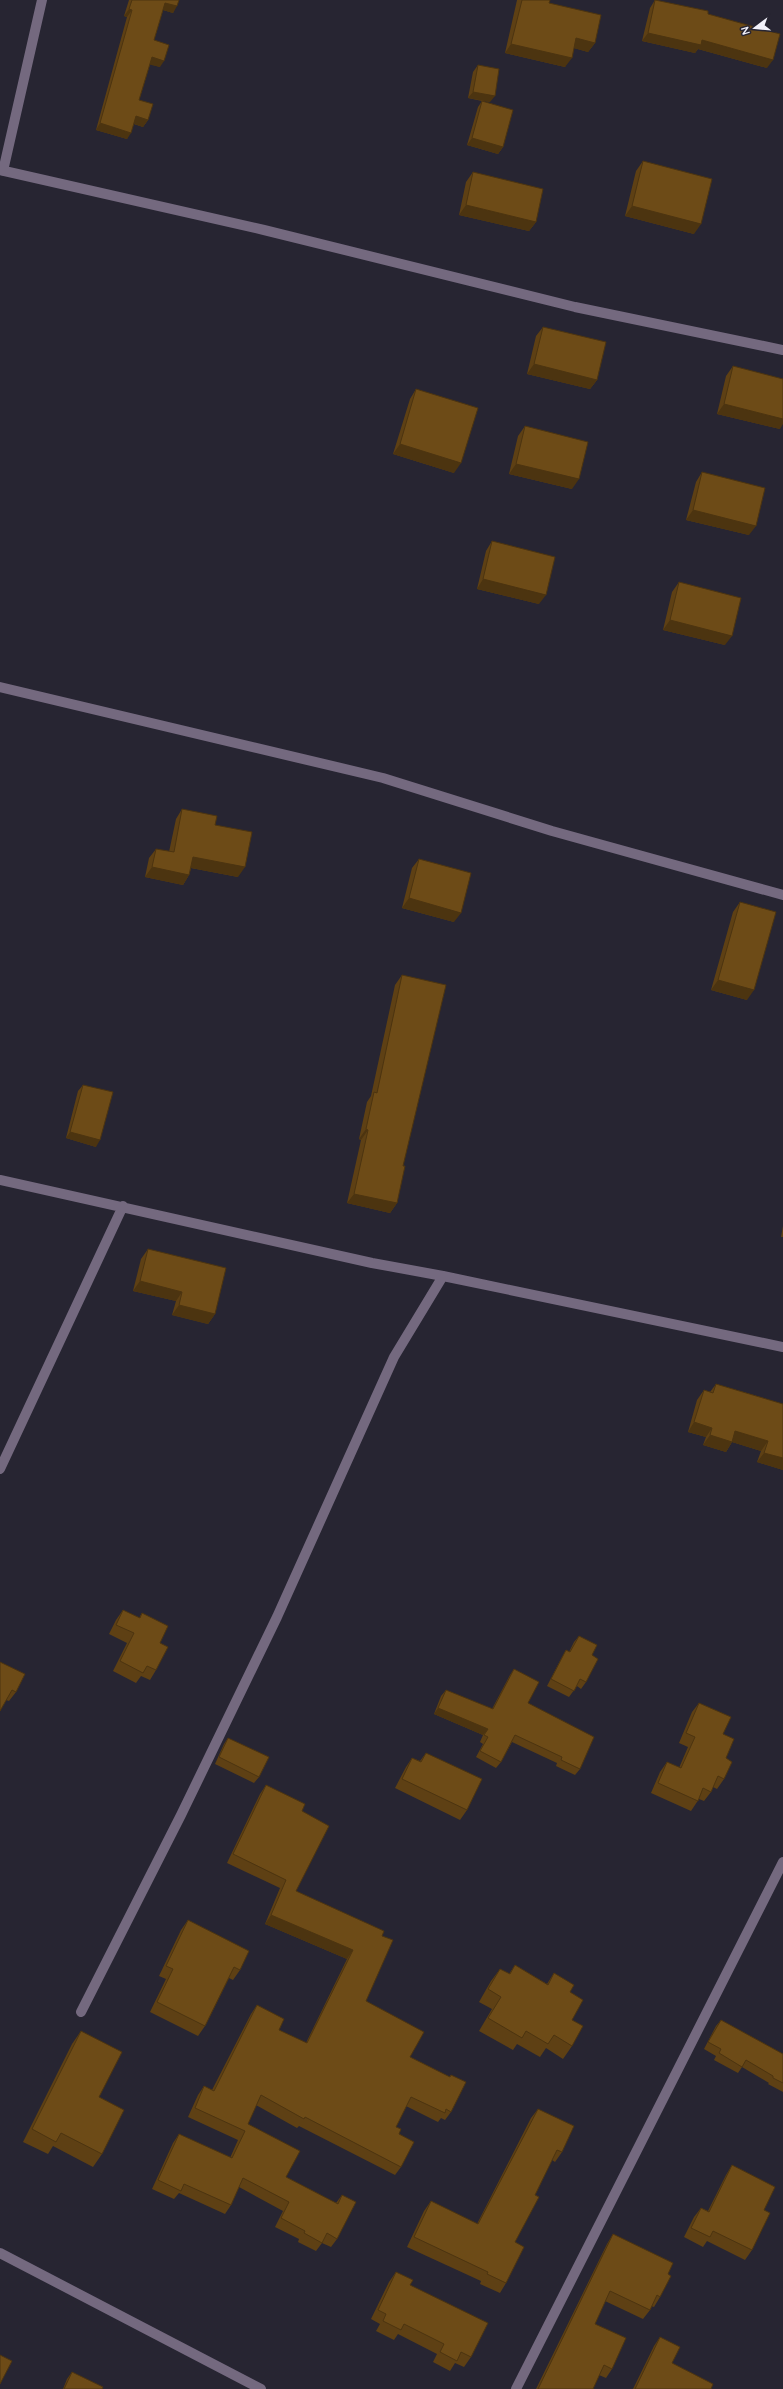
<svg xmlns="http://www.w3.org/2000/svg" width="783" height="2389" font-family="Quicksand,sans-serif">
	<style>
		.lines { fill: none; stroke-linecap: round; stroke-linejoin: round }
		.minor { stroke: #74697f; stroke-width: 10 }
		.wall { fill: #5e4014 }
		.shaded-wall { fill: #4c3410 }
		.building { fill: #6d4b17; stroke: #4c3410 }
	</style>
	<rect width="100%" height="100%" fill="#272532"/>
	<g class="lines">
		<!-- minor -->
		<path class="minor" d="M 0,170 L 264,230 L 575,307 L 783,350
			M 3,171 L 42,0
			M 0,687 L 383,778 L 552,831 L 783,895
			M 0,1180 L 372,1263 L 443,1276 L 783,1347
			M 0,1469 L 123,1206
			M 81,2012 L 181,1815 L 277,1617 L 394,1357 L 443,1276
			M 0,2253 L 261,2389
			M 516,2389 L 783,1862"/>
	</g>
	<!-- wall -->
	<path class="wall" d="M 129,0 L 179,0 L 173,13 L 163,10 L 154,40 L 160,67 L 150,64 L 139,100 L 148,120 L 143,127 L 134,124 L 127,139 L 96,130 L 127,17 L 124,16 Z
		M 517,0 L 550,0 L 549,3 L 595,43 L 588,52 L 574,48 L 565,67 L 505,53 Z
		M 655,0 L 708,14 L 767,68 L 698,49 L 695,53 L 642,41 L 650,8 Z
		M 478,65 L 490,102 L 484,101 L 503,147 L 498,154 L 467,145 L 478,107 L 482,101 L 468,98 L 473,72 Z
		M 643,161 L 694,234 L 625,216 L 636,171 Z
		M 473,172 L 536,222 L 529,231 L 459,215 L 466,182 Z
		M 543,327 L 597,380 L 590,389 L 527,374 L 536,336 Z
		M 733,366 L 780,429 L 717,414 L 726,376 Z
		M 416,389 L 454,473 L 393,454 L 410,399 Z
		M 525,426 L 572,489 L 509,474 L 518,436 Z
		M 702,472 L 749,535 L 686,520 L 696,482 Z
		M 492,541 L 539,604 L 477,589 L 486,551 Z
		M 679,582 L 725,645 L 663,630 L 672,592 Z
		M 182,809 L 215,825 L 238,877 L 191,868 L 189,875 L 183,885 L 145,877 L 149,858 L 156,849 L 169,852 L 176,819 Z
		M 419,859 L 454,922 L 402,908 L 412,868 Z
		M 740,902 L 747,1000 L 711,990 L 733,912 Z
		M 402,975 L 403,1166 L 397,1203 L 390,1213 L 347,1203 L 361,1140 L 359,1139 L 367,1102 L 371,1096 L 395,985 Z
		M 83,1085 L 96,1147 L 66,1138 L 78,1091 Z
		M 783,1226 L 783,1237 L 781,1237 Z
		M 148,1249 L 215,1314 L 208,1324 L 172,1315 L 176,1301 L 133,1291 L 141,1259 Z
		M 716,1384 L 783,1404 L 783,1470 L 757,1462 L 761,1451 L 732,1442 L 726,1452 L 703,1445 L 706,1437 L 688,1432 L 697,1400 L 704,1390 L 710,1392 Z
		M 123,1610 L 139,1618 L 142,1613 L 160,1643 L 156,1670 L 150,1680 L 141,1676 L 136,1683 L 113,1671 L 127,1643 L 109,1634 L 116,1620 Z
		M 579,1636 L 592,1655 L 586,1682 L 581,1689 L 577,1686 L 569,1697 L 547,1686 L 562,1657 L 566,1650 L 569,1652 L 574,1642 Z
		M 0,1662 L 16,1692 L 9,1701 L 6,1700 Z
		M 514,1669 L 528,1703 L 580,1769 L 575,1775 L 556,1766 L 557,1763 L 512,1742 L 501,1762 L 496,1768 L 476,1757 L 483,1744 L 480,1742 L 483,1735 L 434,1714 L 441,1696 L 446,1690 L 492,1709 L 510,1675 Z
		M 699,1703 L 723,1734 L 726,1758 L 724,1779 L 717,1789 L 713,1787 L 711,1792 L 704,1801 L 699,1799 L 691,1811 L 651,1793 L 660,1772 L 667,1762 L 679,1768 L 688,1747 L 679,1743 L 692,1712 Z
		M 228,1738 L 259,1777 L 254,1783 L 215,1764 L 224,1744 Z
		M 426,1753 L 467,1810 L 460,1820 L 395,1788 L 406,1767 L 412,1758 L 420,1761 Z
		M 266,1785 L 302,1811 L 296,1891 L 382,1936 L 366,2001 L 410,2057 L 449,2077 L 451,2075 L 451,2112 L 445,2120 L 441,2118 L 438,2122 L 406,2106 L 396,2127 L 399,2134 L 401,2167 L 395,2175 L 299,2126 L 297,2128 L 256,2105 L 248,2124 L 286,2177 L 336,2203 L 342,2195 L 337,2239 L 331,2247 L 322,2243 L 316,2251 L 298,2242 L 299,2239 L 275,2227 L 283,2211 L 239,2187 L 231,2205 L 225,2214 L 179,2193 L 174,2199 L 152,2189 L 173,2143 L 179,2134 L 230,2158 L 238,2140 L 188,2117 L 198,2095 L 204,2086 L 212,2090 L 251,2014 L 257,2005 L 279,2030 L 306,2043 L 347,1959 L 265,1924 L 280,1888 L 227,1863 L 260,1794 Z
		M 188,1920 L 240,1970 L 233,1980 L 229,1978 L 205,2026 L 198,2036 L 150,2012 L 166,1979 L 159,1976 L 181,1930 Z
		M 515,1965 L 547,1984 L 554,1973 L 570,1992 L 572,2020 L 572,2046 L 563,2059 L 546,2048 L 540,2057 L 517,2044 L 513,2050 L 479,2031 L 492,2009 L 479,2002 L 491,1981 L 500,1969 L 509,1974 Z
		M 721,2020 L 783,2054 L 783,2092 L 768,2084 L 769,2083 L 742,2067 L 738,2073 L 714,2060 L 716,2056 L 704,2049 L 716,2026 Z
		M 81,2031 L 99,2097 L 102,2154 L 93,2167 L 53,2146 L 48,2154 L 23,2142 L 72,2044 Z
		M 538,2109 L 562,2152 L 555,2162 L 552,2160 L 535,2195 L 515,2242 L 506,2283 L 500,2293 L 480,2284 L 481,2281 L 407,2247 L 424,2211 L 431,2201 L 477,2224 L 531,2118 Z
		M 732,2165 L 764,2210 L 752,2250 L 745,2260 L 707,2241 L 703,2247 L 684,2237 L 694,2217 L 701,2208 L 708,2211 L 726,2175 Z
		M 613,2234 L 668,2274 L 660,2297 L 654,2307 L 651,2306 L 650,2310 L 643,2319 L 605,2301 L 595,2324 L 612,2369 L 606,2378 L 599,2375 L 593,2389 L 536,2389 L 607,2244 Z
		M 396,2272 L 410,2285 L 471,2357 L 464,2367 L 455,2363 L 450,2371 L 433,2362 L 437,2354 L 398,2334 L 394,2340 L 376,2331 L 380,2324 L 371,2319 L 389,2282 Z
		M 660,2337 L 672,2363 L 711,2389 L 633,2389 L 654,2346 Z
		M 72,2372 L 102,2389 L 63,2389 L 67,2379 Z"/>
	<!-- shaded-wall -->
	<path class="shaded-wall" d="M 165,3 L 177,6 L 173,13 L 160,9 Z
		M 129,9 L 132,10 L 127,17 L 124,16 Z
		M 648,33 L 702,40 L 773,60 L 767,68 L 698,49 L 695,53 L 642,41 Z
		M 576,38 L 595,43 L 588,52 L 570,47 Z
		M 511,44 L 572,58 L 565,67 L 505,53 Z
		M 152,57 L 164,61 L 160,67 L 147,64 Z
		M 473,92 L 495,96 L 490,102 L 468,98 Z
		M 136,116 L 148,120 L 143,127 L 131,123 Z
		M 100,123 L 131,133 L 127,139 L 96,130 Z
		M 472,138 L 503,147 L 498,154 L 467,145 Z
		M 466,205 L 536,222 L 529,231 L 459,215 Z
		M 632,206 L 701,224 L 694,234 L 625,216 Z
		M 534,364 L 597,380 L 590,389 L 527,374 Z
		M 724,404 L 783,419 L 783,424 L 780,429 L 717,414 Z
		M 400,444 L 461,463 L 454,473 L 393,454 Z
		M 516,464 L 579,479 L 572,489 L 509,474 Z
		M 693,510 L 756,526 L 749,535 L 686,520 Z
		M 483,579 L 546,595 L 539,604 L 477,589 Z
		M 670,620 L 732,636 L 725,645 L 663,630 Z
		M 193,857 L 245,867 L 238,877 L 186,867 Z
		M 152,867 L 189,875 L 183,885 L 145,877 Z
		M 409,898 L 461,913 L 454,922 L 402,908 Z
		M 718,980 L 754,990 L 747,1000 L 711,990 Z
		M 366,1129 L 368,1130 L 361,1140 L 359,1139 Z
		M 70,1132 L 100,1140 L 96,1147 L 66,1138 Z
		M 354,1194 L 397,1203 L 390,1213 L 347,1203 Z
		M 140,1281 L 182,1292 L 176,1301 L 133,1291 Z
		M 179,1305 L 215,1314 L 208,1324 L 172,1315 Z
		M 694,1422 L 712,1428 L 706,1437 L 688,1432 Z
		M 735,1431 L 768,1441 L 761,1451 L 732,1442 L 726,1452 L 703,1445 L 710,1435 Z
		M 764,1453 L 783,1458 L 783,1470 L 757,1462 Z
		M 438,1708 L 488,1729 L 483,1735 L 434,1714 Z
		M 271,1915 L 353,1950 L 347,1959 L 265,1924 Z"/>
	<!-- building -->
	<path class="building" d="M 132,0 L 179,0 L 177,6 L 165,3 L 154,40 L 169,45 L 164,61 L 152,57 L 139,100 L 153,104 L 148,120 L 136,116 L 131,133 L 100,123 L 132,10 L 129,9 Z
		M 522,0 L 550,0 L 549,3 L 601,15 L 595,43 L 576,38 L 572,58 L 511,44 Z
		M 655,0 L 708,11 L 708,14 L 780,34 L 773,60 L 702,40 L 701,45 L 648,33 Z
		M 478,65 L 499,69 L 495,96 L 473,92 Z
		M 482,101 L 513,110 L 503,147 L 472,138 Z
		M 643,161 L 712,179 L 701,224 L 632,206 Z
		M 473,172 L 543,189 L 536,222 L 466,205 Z
		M 543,327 L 606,342 L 597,380 L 534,364 Z
		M 733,366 L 783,379 L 783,419 L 724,404 Z
		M 416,389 L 478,408 L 461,463 L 400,444 Z
		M 525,426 L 588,442 L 579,479 L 516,464 Z
		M 702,472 L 765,488 L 756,526 L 693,510 Z
		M 492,541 L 555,557 L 546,595 L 483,579 Z
		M 679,582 L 741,598 L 732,636 L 670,620 Z
		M 182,809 L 217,816 L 215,825 L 252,832 L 245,867 L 193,857 L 189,875 L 152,867 L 156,849 L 174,852 Z
		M 419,859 L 471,873 L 461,913 L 409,898 Z
		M 740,902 L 776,912 L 754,990 L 718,980 Z
		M 402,975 L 446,985 L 403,1166 L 405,1166 L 397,1203 L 354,1194 L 368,1130 L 366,1129 L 374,1092 L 377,1093 Z
		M 83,1085 L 113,1092 L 100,1140 L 70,1132 Z
		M 148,1249 L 226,1268 L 215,1314 L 179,1305 L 182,1292 L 140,1281 Z
		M 716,1384 L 783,1404 L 783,1458 L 764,1453 L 768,1441 L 735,1431 L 732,1442 L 710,1435 L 712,1428 L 694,1422 L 704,1390 L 713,1393 Z
		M 123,1610 L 140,1618 L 142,1613 L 168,1626 L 160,1643 L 168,1647 L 156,1670 L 147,1666 L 143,1673 L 120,1661 L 134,1633 L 116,1625 Z
		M 579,1636 L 597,1645 L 592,1655 L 598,1659 L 586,1682 L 580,1679 L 574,1691 L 551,1679 L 566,1650 L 570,1652 Z
		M 0,1662 L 25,1674 L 16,1692 L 12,1690 L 0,1711 Z
		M 514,1669 L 539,1682 L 528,1703 L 594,1737 L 580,1769 L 561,1760 L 562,1757 L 515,1735 L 501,1762 L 480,1751 L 488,1737 L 484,1735 L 488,1729 L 438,1708 L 446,1690 L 493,1709 Z
		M 699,1703 L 731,1717 L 723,1734 L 734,1739 L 726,1758 L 732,1762 L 724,1779 L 718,1776 L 711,1792 L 703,1788 L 698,1801 L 658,1783 L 667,1762 L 681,1768 L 695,1737 L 686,1733 Z
		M 228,1738 L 269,1757 L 259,1777 L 219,1757 Z
		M 426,1753 L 482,1779 L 467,1810 L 402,1779 L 412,1758 L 421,1762 Z
		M 266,1785 L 305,1804 L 302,1811 L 329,1826 L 296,1891 L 384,1931 L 382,1936 L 393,1940 L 366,2001 L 424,2032 L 410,2057 L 450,2077 L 451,2075 L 466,2082 L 451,2112 L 446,2109 L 445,2113 L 411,2097 L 396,2127 L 401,2129 L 399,2134 L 414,2142 L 401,2167 L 305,2117 L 304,2119 L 261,2095 L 248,2124 L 300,2151 L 286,2177 L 338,2204 L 342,2195 L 356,2202 L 337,2239 L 327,2233 L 322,2243 L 304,2233 L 305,2231 L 281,2218 L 289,2202 L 243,2178 L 231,2205 L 184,2184 L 181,2191 L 158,2180 L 179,2134 L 232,2158 L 245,2131 L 195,2108 L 204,2086 L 214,2091 L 257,2005 L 284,2019 L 279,2030 L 307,2043 L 353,1950 L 271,1915 L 286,1880 L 233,1854 Z
		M 188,1920 L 249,1951 L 240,1970 L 234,1967 L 205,2026 L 157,2002 L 173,1969 L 166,1966 Z
		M 515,1965 L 548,1985 L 554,1973 L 574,1985 L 570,1992 L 583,2000 L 572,2020 L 583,2026 L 572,2046 L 554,2035 L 548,2044 L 526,2031 L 522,2038 L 488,2018 L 501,1997 L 488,1989 L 500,1969 L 510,1974 Z
		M 721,2020 L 783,2054 L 783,2083 L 773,2078 L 773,2076 L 746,2060 L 742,2067 L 719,2053 L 721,2049 L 708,2042 Z
		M 81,2031 L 122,2052 L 99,2097 L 124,2110 L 102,2154 L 61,2133 L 56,2142 L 32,2129 Z
		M 538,2109 L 574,2126 L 562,2152 L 557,2150 L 535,2195 L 539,2197 L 515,2242 L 524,2247 L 506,2283 L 487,2274 L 488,2272 L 414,2237 L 431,2201 L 478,2224 Z
		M 732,2165 L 775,2187 L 764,2210 L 770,2213 L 752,2250 L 713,2231 L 710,2237 L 691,2228 L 701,2208 L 709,2212 Z
		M 613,2234 L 673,2263 L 668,2274 L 671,2276 L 660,2297 L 657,2295 L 650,2310 L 610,2291 L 595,2324 L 626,2338 L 612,2369 L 604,2365 L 593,2389 L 538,2389 Z
		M 396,2272 L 413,2280 L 410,2285 L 488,2323 L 471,2357 L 461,2352 L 457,2361 L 440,2352 L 444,2344 L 404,2324 L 401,2330 L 383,2321 L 386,2314 L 378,2310 Z
		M 660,2337 L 680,2347 L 672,2363 L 713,2384 L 711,2389 L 635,2389 Z
		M 0,2355 L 12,2361 L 0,2384 Z
		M 72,2372 L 103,2387 L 102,2389 L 64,2389 Z"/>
	<!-- north arrow -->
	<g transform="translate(755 28) rotate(254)" stroke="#272532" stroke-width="3" paint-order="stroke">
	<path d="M0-3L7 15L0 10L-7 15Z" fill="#f2f1fa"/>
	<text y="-6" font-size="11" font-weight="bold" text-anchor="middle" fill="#f2f1fa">N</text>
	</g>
</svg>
